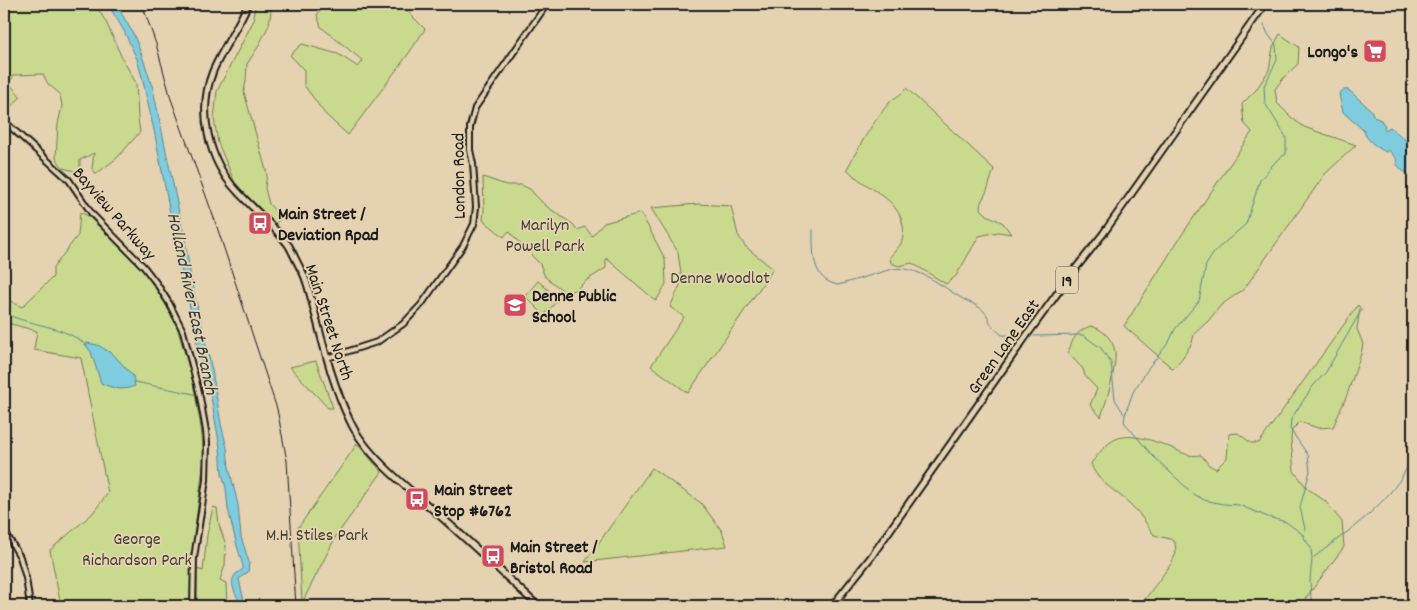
<svg xmlns="http://www.w3.org/2000/svg" width="1417" height="610" font-family="Dekko,sans-serif">
	<style>
		.green { fill: #c9da8e; stroke: #727b55 }
		.water { fill: #80ccdf; stroke: #588691 }
		.lines { fill: none; stroke-linecap: round; stroke-linejoin: round }
		.stream { stroke: #588691; stroke-width: 1 }
		.minor-casing { stroke: #1c1c1c; stroke-width: 8 }
		.major-casing { stroke: #1c1c1c; stroke-width: 9 }
		.minor { stroke: #e4d2b0; stroke-width: 4 }
		.major { stroke: #e4d2b0; stroke-width: 5 }
		.rail { stroke: #1c1c1c; stroke-width: 1 }
		.labels { text-anchor: middle; stroke-width: 4; stroke-linejoin: round; paint-order: stroke }
		.shield { fill: #e4d2b0; stroke: #585348; stroke-width: 1 }
		.shield-label { font-size: 16px; font-weight: bold; fill: #1c1c1c }
		.poi-label { font-size: 18px; font-weight: bold; fill: #1c1c1c; stroke: #e4d2b0; text-anchor: start }
		.street-label { font-size: 18px; fill: #1c1c1c; stroke: #e4d2b0 }
		.park-label { font-size: 18px; fill: #3f4233; stroke: #e4d2b0 }
		.water-label { font-size: 19px; font-style: italic; fill: #303f43; stroke: #e4d2b0 }
	</style>
	<rect width="100%" height="100%" fill="#e4d2b0"/>
	<filter id="ink" filterUnits="userSpaceOnUse"><feTurbulence type="fractalNoise" baseFrequency=".02" numOctaves="2"/><feDisplacementMap in="SourceGraphic" scale="10" xChannelSelector="R" yChannelSelector="G"/><feConvolveMatrix kernelMatrix="1 2 1 2 8 2 1 2 1" color-interpolation-filters="sRGB"/></filter>
	<g filter="url(#ink)">
		<!-- green -->
		<path class="green" d="M 4,4 L 95,4 L 106,22 L 122,58 L 136,83 L 138,118 L 140,132 L 117,158 L 96,174 L 92,169 L 94,153 L 80,160 L 80,175 L 75,171 L 63,168 L 56,158 L 58,124 L 62,106 L 60,94 L 48,84 L 43,74 L 14,75 L 9,83 L 21,97 L 5,112 L 4,111 Z
			M 256,4 L 272,4 L 269,25 L 258,47 L 247,64 L 246,80 L 244,92 L 267,174 L 265,188 L 269,204 L 282,218 L 275,224 L 235,183 L 218,143 L 214,119 L 217,91 L 255,18 L 253,16 Z
			M 325,4 L 400,4 L 425,29 L 409,53 L 348,135 L 325,114 L 304,85 L 304,70 L 290,55 L 302,44 L 338,54 L 358,67 L 363,61 L 321,27 L 317,15 Z
			M 1280,34 L 1299,47 L 1298,64 L 1285,76 L 1275,89 L 1277,103 L 1292,118 L 1304,127 L 1356,145 L 1325,174 L 1244,289 L 1221,305 L 1209,320 L 1194,334 L 1192,343 L 1183,357 L 1173,369 L 1124,326 L 1181,236 L 1252,132 L 1244,123 L 1242,104 L 1256,90 L 1269,70 L 1273,47 Z
			M 906,88 L 994,169 L 987,191 L 981,202 L 980,208 L 987,215 L 1003,223 L 1011,234 L 998,232 L 979,236 L 956,276 L 946,284 L 912,263 L 899,266 L 891,263 L 890,257 C 893,253 897,249 900,245 C 903,240 904,232 903,226 C 898,196 865,189 847,169 C 858,148 875,118 891,101 C 896,96 901,96 906,88 Z
			M 483,177 L 506,185 L 521,185 L 530,189 L 535,195 L 546,206 L 574,225 L 577,230 L 585,227 L 592,236 L 604,223 L 641,213 L 665,259 L 666,284 L 656,301 L 606,258 L 606,268 L 587,280 L 575,290 L 565,292 L 545,277 L 540,264 L 523,247 L 509,231 L 504,237 L 483,220 L 484,211 Z
			M 698,204 L 731,206 L 738,235 L 745,246 L 773,269 L 688,393 L 651,366 L 684,317 L 670,307 L 682,281 L 678,252 L 651,208 Z
			M 80,212 L 88,216 L 142,269 L 167,305 L 177,327 L 193,382 L 201,428 L 204,459 L 196,520 L 190,606 L 61,606 L 50,550 L 92,514 L 108,493 L 81,358 L 34,350 L 37,331 L 4,322 L 4,298 L 22,307 L 53,277 L 53,268 L 78,235 Z
			M 538,281 L 559,299 L 544,315 L 525,296 Z
			M 1358,305 L 1360,308 L 1357,329 L 1363,344 L 1361,354 L 1347,395 L 1333,427 L 1318,428 L 1300,422 L 1292,430 L 1291,440 L 1294,471 L 1307,488 L 1325,501 L 1342,522 L 1344,547 L 1300,606 L 1140,606 L 1171,564 L 1176,553 L 1175,542 L 1170,539 L 1154,535 C 1147,525 1141,514 1132,506 C 1121,494 1094,480 1091,463 C 1098,455 1106,443 1116,439 C 1131,432 1158,442 1172,448 C 1183,453 1188,457 1201,455 L 1209,465 L 1216,469 L 1227,458 L 1229,434 L 1238,433 L 1251,443 L 1259,443 Z
			M 1090,326 C 1102,328 1113,339 1115,352 C 1117,366 1106,403 1101,417 L 1090,405 L 1097,389 L 1085,376 L 1083,369 L 1068,353 C 1073,338 1075,333 1090,326 Z
			M 316,361 L 333,408 L 328,408 L 290,367 Z
			M 357,444 L 382,472 L 336,536 L 302,603 L 298,528 Z
			M 652,468 L 701,503 L 722,531 L 727,546 L 585,562 Z
			M 213,507 L 217,508 L 219,525 L 226,545 L 225,565 L 220,580 L 226,583 L 227,606 L 197,606 L 197,569 L 203,571 L 207,535 Z"/>
		<!-- water -->
		<path class="water" d="M 108,4 L 116,4 L 134,35 L 145,64 L 153,89 L 185,241 L 192,284 L 212,370 L 221,424 L 227,448 L 229,467 L 238,505 L 241,537 L 249,562 L 248,572 L 239,579 L 245,606 L 241,606 C 238,597 227,583 236,574 C 238,572 241,571 243,569 L 243,566 L 236,542 L 228,509 L 226,488 L 222,473 L 220,447 L 210,392 L 198,352 L 196,334 L 179,260 L 155,135 L 142,77 L 137,59 L 124,31 Z
			M 1343,90 L 1348,90 L 1351,92 L 1371,110 L 1374,117 L 1381,120 L 1385,126 L 1384,128 L 1385,130 L 1390,127 L 1408,142 L 1409,145 L 1407,151 L 1408,153 L 1413,151 L 1413,176 C 1406,173 1400,170 1396,163 L 1397,160 L 1389,150 L 1386,152 C 1379,149 1365,139 1364,131 L 1343,112 L 1339,94 Z
			M 86,343 L 98,345 L 114,355 L 133,376 L 135,386 C 122,391 114,389 101,383 L 91,352 L 85,344 Z"/>
		<g class="lines">
			<!-- stream -->
			<path class="stream" d="M 1264,25 L 1268,34 L 1276,45 L 1277,60 L 1264,86 L 1265,103 L 1286,137 L 1286,154 L 1277,160 L 1260,180 L 1246,224 L 1215,251 L 1206,265 L 1199,301 L 1175,329 L 1169,342 L 1149,367 L 1133,392 L 1125,415 L 1124,422 L 1152,455 L 1192,493 L 1204,500 L 1223,504 L 1239,505 L 1268,517 L 1286,522 L 1301,533 L 1311,548 L 1312,559 L 1310,580 L 1311,599 L 1315,606
				M 813,230 C 813,251 811,280 838,285 L 892,269 C 918,265 941,286 963,299 C 968,302 975,304 980,308 C 989,314 988,321 993,327 C 996,330 999,332 1002,335 L 1020,336
				M 4,313 C 30,326 64,325 86,345
				M 1034,336 L 1083,335 L 1101,348 L 1111,363 L 1115,399 L 1124,414
				M 135,382 L 194,394
				M 1304,537 L 1305,529 L 1300,507 L 1310,471 L 1308,455 L 1290,429 L 1291,419 L 1313,386 L 1326,372 L 1362,309
				M 1313,558 C 1345,533 1381,510 1403,475 C 1407,468 1410,460 1413,454"/>
			<!-- minor casing -->
			<g class="minor-casing">
				<path id="minor" d="M 4,121 L 69,180 L 92,214 L 144,267 L 157,284 L 169,303 L 183,331 L 199,392 L 206,431 L 207,443 L 206,480 L 194,558 L 193,606
					M 327,358 L 377,342 L 403,324 L 421,305 L 463,246 L 474,224 L 476,207 L 473,164 L 470,150 L 470,127 L 475,108 L 547,4
					M 4,530 L 20,557 L 26,578 L 30,606"/>
			</g>
			<!-- major casing -->
			<g class="major-casing">
				<path id="major" d="M 248,4 C 238,27 223,48 213,71 C 197,111 208,160 237,191 C 254,210 274,225 289,246 C 294,255 298,265 303,273 C 309,286 312,303 316,317 C 325,352 334,388 350,421 C 366,456 409,489 438,514 C 472,544 505,575 538,606
					M 832,606 L 871,557 L 1027,335 L 1072,273 L 1103,234 L 1265,4"/>
			</g>
			<!-- minor -->
			<use href="#minor" class="minor"/>
			<!-- major -->
			<use href="#major" class="major"/>
			<!-- rail -->
			<path class="rail" d="M 142,4 L 156,44 L 171,99 L 215,221 L 277,409 L 287,461 L 296,606"/>
		</g>
	</g>
	<!-- icons -->
	<defs>
		<g id="supermarket-square" transform="scale(1.25)"><rect x="-9" y="-9" width="18" height="18" rx="4" fill="#d1495b" stroke="#e4d2b0"/><path d="M-6-5.5h2.5l.6 2H6L4.5 2H-2.5L-4.4-4H-6ZM-1.5 3.2a1.3 1.3 0 1 0 .1 0ZM3 3.2a1.3 1.3 0 1 0 .1 0Z" fill="#fff"/></g>
		<g id="bus-square" transform="scale(1.25)"><rect x="-9" y="-9" width="18" height="18" rx="4" fill="#d1495b" stroke="#e4d2b0"/><path d="M-5-6H5V4H4V6H2V4H-2V6H-4V4H-5ZM-3.5-4V0h7V-4ZM-3.5 1.2v1.5H-2V1.2ZM2 1.2v1.5H3.5V1.2Z" fill="#fff"/></g>
		<g id="school-square" transform="scale(1.25)"><rect x="-9" y="-9" width="18" height="18" rx="4" fill="#d1495b" stroke="#e4d2b0"/><path d="M0-5L7-2L0 1L-7-2ZM-4 1L0 2.5L4 1V4Q0 6-4 4Z" fill="#fff"/></g>
	</defs>
	<g fill-rule="evenodd">
		<use href="#supermarket-square" x="1375" y="51"/>
		<use href="#bus-square" x="260" y="223"/>
		<use href="#school-square" x="515" y="305"/>
		<use href="#bus-square" x="417" y="499"/>
		<use href="#bus-square" x="493" y="556"/>
	</g>
	<g class="labels">
		<!-- shield labels -->
		<rect class="shield" x="1056" y="266.5" width="22" height="27" rx="4"/>
		<g class="shield-label">
			<text x="1067" y="286">19</text>
		</g>
		<!-- poi labels -->
		<g class="poi-label">
			<text x="1358" y="57" text-anchor="end">Longo's</text>
			<text x="278" y="219">Main Street /<tspan x="278" dy="21">Deviation Rpad</tspan></text>
			<text x="532" y="301">Denne Public<tspan x="532" dy="21">School</tspan></text>
			<text x="434" y="495">Main Street<tspan x="434" dy="21">Stop #6762</tspan></text>
			<text x="510" y="552">Main Street /<tspan x="510" dy="21">Bristol Road</tspan></text>
		</g>
		<!-- street labels -->
		<g class="street-label">
			<text transform="translate(458 176) rotate(-91)" y="6">London Road</text>
			<text transform="translate(115 213) rotate(49)" y="6">Bayview Parkway</text>
			<text transform="translate(330 322) rotate(72)" y="6">Main Street North</text>
			<text transform="translate(1003 346) rotate(-55)" y="6">Green Lane East</text>
		</g>
		<!-- park labels -->
		<g class="park-label">
			<text x="545" y="230">Marilyn<tspan x="545" dy="21">Powell Park</tspan></text>
			<text x="720" y="283">Denne Woodlot</text>
			<text x="317" y="540">M.H. Stiles Park</text>
			<text x="137" y="544">George<tspan x="137" dy="21">Richardson Park</tspan></text>
		</g>
		<!-- water labels -->
		<g class="water-label">
			<text transform="translate(194 303) rotate(78)" y="7">Holland River East Branch</text>
		</g>
	</g>
	<!-- margin -->
	<rect width="1417" height="610" fill="none" stroke="#e4d2b0" stroke-width="20"/>
	<rect x="10" y="10" width="1397" height="590" fill="none" stroke="#1c1c1c" stroke-width="2" filter="url(#ink)"/>
</svg>
